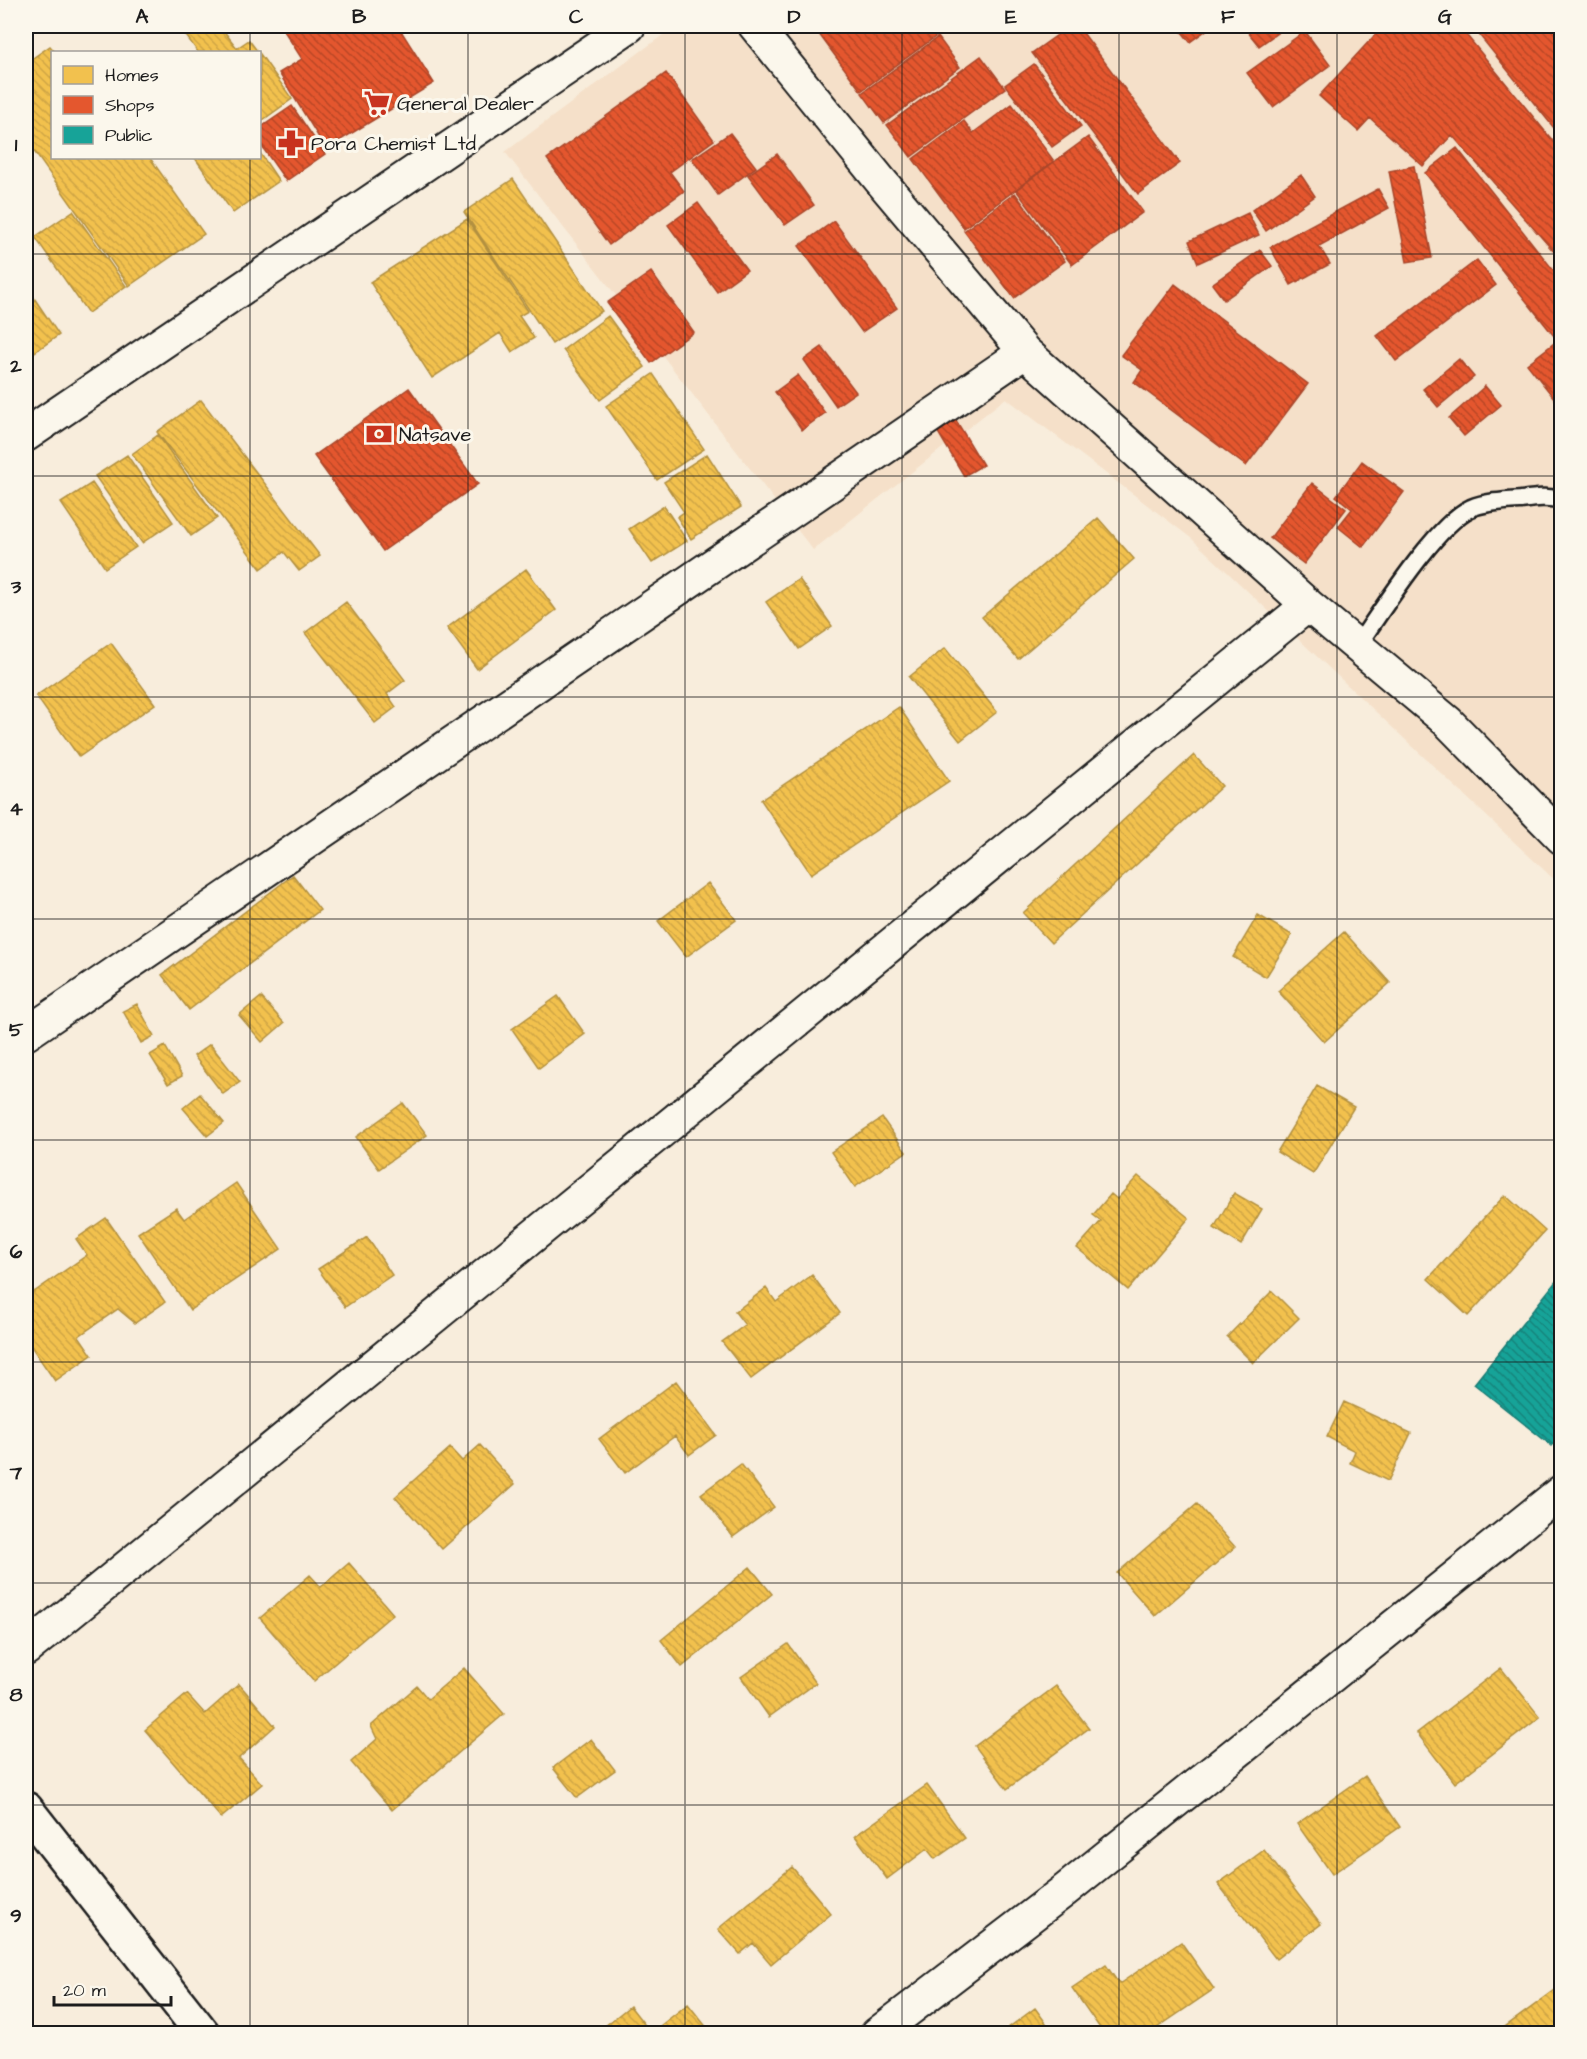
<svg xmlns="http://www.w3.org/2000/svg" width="1587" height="2059" font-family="'Architects Daughter',sans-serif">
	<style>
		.built { fill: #f5e0c9 }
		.homes { fill: url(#homes-back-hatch); stroke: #b2903f; stroke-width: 1.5 }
		.shops { fill: url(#shops-back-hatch); stroke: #a84529; stroke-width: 1.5 }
		.public { fill: url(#public-back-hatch); stroke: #187a73; stroke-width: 1.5 }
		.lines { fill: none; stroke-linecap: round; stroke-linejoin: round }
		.service-casing { stroke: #1c1c1c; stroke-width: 21 }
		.minor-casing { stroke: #1c1c1c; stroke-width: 36 }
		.secondary-casing { stroke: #1c1c1c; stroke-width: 38 }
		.service { stroke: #fbf7ec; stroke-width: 16 }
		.minor { stroke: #fbf7ec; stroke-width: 32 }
		.secondary { stroke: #fbf7ec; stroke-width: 33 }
		.grid { fill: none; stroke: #1c1c1c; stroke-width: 1.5; stroke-opacity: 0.55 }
		.labels { text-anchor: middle; stroke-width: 6; stroke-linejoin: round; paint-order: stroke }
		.poi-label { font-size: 20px; fill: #1c1c1c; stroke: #fbf7ec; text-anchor: start }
		.neatline { fill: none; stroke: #1c1c1c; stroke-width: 2 }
		.grid-label { font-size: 20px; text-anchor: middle; font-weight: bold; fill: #1c1c1c }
	</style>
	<defs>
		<pattern id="homes-back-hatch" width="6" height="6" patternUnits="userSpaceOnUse" patternTransform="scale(1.5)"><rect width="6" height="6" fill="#f2c14e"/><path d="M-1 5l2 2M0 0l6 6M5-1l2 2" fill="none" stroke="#cfa544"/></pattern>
		<pattern id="shops-back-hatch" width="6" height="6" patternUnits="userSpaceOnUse" patternTransform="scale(1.5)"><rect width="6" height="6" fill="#e4572e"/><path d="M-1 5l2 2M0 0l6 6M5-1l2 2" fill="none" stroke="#b84726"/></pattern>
		<pattern id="public-back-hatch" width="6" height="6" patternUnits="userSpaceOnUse" patternTransform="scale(1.5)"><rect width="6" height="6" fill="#17a398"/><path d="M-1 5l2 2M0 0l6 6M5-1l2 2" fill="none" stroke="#14847b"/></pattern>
	</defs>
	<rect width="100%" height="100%" fill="#f8eddc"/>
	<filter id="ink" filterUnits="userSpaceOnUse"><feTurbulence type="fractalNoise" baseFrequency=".0167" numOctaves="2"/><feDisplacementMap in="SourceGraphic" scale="12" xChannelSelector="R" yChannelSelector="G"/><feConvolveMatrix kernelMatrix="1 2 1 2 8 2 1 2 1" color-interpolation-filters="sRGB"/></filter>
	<g filter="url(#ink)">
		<!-- built -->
		<path class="built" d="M 675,26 L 1561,26 L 1561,886 L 1191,538 L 1006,398 L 813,550 L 505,152 Z"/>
		<!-- homes -->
		<path class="homes" d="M 179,26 L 220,26 L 237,48 L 249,40 L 258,52 L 198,52 Z
			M 50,46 L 55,52 L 52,52 L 52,158 L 150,158 L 204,234 L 129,286 L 26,140 L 26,63 Z
			M 260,54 L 292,99 L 260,122 Z
			M 260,153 L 279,181 L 233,213 L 195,158 L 260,158 Z
			M 513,179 L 602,311 L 552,344 L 464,212 Z
			M 73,211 L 126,286 L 88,313 L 35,237 Z
			M 467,219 L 528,311 L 519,316 L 534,338 L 512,352 L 500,333 L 432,378 L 370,282 Z
			M 26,286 L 59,335 L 26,358 Z
			M 608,316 L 645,367 L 600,400 L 563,350 Z
			M 653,374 L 704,449 L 657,480 L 606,406 Z
			M 201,400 L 320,556 L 299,571 L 284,552 L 261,569 L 157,432 Z
			M 158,435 L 217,518 L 191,536 L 132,454 Z
			M 707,454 L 741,507 L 691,539 L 677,517 L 684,512 L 664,482 Z
			M 127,455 L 173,522 L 142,543 L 95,476 Z
			M 92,483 L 136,547 L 105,568 L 61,503 Z
			M 664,506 L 687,541 L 652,563 L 629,529 Z
			M 1098,518 L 1134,559 L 1018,659 L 982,617 Z
			M 526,569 L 556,610 L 477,669 L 447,628 Z
			M 799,579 L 832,626 L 799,649 L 766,602 Z
			M 346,602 L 405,680 L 387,694 L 396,707 L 375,723 L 305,633 Z
			M 111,643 L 155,704 L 79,757 L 36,696 Z
			M 945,648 L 997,712 L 960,741 L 909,677 Z
			M 899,707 L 949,781 L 811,874 L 761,800 Z
			M 1194,755 L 1222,786 L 1051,943 L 1023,913 Z
			M 293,875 L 320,910 L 189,1010 L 162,975 Z
			M 708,883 L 736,920 L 686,957 L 658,921 Z
			M 1258,915 L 1292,935 L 1266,977 L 1233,957 Z
			M 1344,932 L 1390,983 L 1324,1042 L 1278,991 Z
			M 558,996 L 585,1034 L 539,1068 L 512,1029 Z
			M 261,997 L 284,1023 L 262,1042 L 239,1015 Z
			M 137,1004 L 154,1036 L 141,1043 L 123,1011 Z
			M 210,1044 L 240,1082 L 223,1094 L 194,1056 Z
			M 165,1046 L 182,1076 L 168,1084 L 150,1055 Z
			M 1317,1086 L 1354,1107 L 1313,1174 L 1277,1152 Z
			M 200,1094 L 224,1123 L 207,1136 L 183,1108 Z
			M 403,1103 L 427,1135 L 379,1169 L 356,1137 Z
			M 882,1118 L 906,1152 L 855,1187 L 831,1152 Z
			M 1138,1176 L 1189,1218 L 1128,1290 L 1077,1248 L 1101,1221 L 1093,1215 L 1111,1194 L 1117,1199 Z
			M 236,1183 L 281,1249 L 190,1310 L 138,1233 L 176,1208 L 184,1219 Z
			M 1234,1193 L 1262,1209 L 1241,1245 L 1214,1228 Z
			M 1505,1195 L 1545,1231 L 1468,1316 L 1428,1279 Z
			M 106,1218 L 165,1302 L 135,1323 L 118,1309 L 79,1336 L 92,1355 L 55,1381 L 26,1339 L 26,1281 L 34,1292 L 87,1255 L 76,1239 Z
			M 367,1237 L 392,1275 L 345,1307 L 318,1269 Z
			M 812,1275 L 840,1313 L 751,1379 L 722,1342 L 745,1325 L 735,1312 L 766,1288 L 776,1302 Z
			M 1272,1291 L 1299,1318 L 1253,1363 L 1227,1337 Z
			M 676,1381 L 716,1435 L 689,1455 L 675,1436 L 625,1473 L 599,1439 Z
			M 1344,1402 L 1411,1433 L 1388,1481 L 1350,1463 L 1355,1451 L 1327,1437 Z
			M 480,1445 L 515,1484 L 442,1549 L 395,1497 L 450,1448 L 462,1461 Z
			M 741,1464 L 774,1507 L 733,1537 L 701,1494 Z
			M 1197,1504 L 1235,1547 L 1155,1616 L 1117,1573 Z
			M 349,1563 L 393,1614 L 314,1681 L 260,1618 L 310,1575 L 321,1587 Z
			M 750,1567 L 772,1594 L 682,1667 L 661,1640 Z
			M 788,1644 L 816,1683 L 769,1717 L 741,1677 Z
			M 464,1668 L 504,1714 L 392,1810 L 351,1762 L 377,1739 L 371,1726 L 417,1686 L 428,1699 Z
			M 1501,1668 L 1540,1717 L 1455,1783 L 1417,1733 Z
			M 239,1684 L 275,1726 L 239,1758 L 262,1784 L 221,1818 L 145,1730 L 187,1694 L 205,1714 Z
			M 1056,1686 L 1089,1728 L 1007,1789 L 975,1746 Z
			M 591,1739 L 615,1770 L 577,1798 L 553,1768 Z
			M 1365,1776 L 1400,1827 L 1332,1874 L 1297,1824 Z
			M 927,1785 L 965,1838 L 935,1859 L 927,1849 L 887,1879 L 855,1836 Z
			M 1264,1850 L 1321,1924 L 1276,1959 L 1218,1884 Z
			M 792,1867 L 831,1914 L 771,1964 L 753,1943 L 740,1954 L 718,1929 Z
			M 1181,1942 L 1214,1989 L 1148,2034 L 1104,2034 L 1072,1988 L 1106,1965 L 1119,1984 Z
			M 1562,1985 L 1562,2034 L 1499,2034 L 1498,2032 Z
			M 688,2004 L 712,2034 L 595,2034 L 630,2006 L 651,2033 Z
			M 1035,2008 L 1054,2034 L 1000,2034 Z
			M 462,2026 L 469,2034 L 453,2034 Z"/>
		<!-- shops -->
		<path class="shops" d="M 281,26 L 398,26 L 434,83 L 326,149 L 279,73 L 302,59 Z
			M 813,26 L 950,26 L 861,91 Z
			M 1070,26 L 1078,26 L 1180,163 L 1138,194 L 1032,53 Z
			M 1177,26 L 1212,26 L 1190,42 Z
			M 1243,26 L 1287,26 L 1259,46 Z
			M 1383,26 L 1387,30 L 1391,26 L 1459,26 L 1562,152 L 1562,261 L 1452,135 L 1423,166 L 1370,118 L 1358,131 L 1319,96 Z
			M 1472,26 L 1562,26 L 1562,130 L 1558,133 Z
			M 1305,31 L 1330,65 L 1273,107 L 1247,73 Z
			M 938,37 L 960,67 L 884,123 L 862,93 Z
			M 981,56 L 1005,88 L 911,157 L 887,125 Z
			M 1034,64 L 1081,126 L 1052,147 L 1005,85 Z
			M 666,73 L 714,140 L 670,172 L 684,191 L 609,245 L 547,159 Z
			M 1012,104 L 1054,161 L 964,228 L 913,159 L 964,121 L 973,133 Z
			M 292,106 L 325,154 L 286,181 L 260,144 L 260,128 Z
			M 730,133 L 756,167 L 718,195 L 692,159 Z
			M 1088,137 L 1143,212 L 1072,265 L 1016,190 Z
			M 1457,148 L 1562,281 L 1562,330 L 1554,336 L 1425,173 Z
			M 777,154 L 814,205 L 785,225 L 748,175 Z
			M 1414,166 L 1432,258 L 1407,262 L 1389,171 Z
			M 1301,175 L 1315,196 L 1266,231 L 1252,210 Z
			M 1378,189 L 1389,208 L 1319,246 L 1330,264 L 1291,285 L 1270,247 Z
			M 1015,193 L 1065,261 L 1014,298 L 964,231 Z
			M 698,203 L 747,270 L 717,292 L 668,225 Z
			M 1248,213 L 1259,235 L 1198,263 L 1189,241 Z
			M 834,221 L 897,308 L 862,332 L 799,246 Z
			M 1260,250 L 1272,266 L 1224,300 L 1212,284 Z
			M 1477,260 L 1496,285 L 1396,361 L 1377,336 Z
			M 651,272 L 694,332 L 651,363 L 607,303 Z
			M 1175,284 L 1308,384 L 1246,466 L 1134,382 L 1142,370 L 1121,355 Z
			M 1562,337 L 1562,408 L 1527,364 Z
			M 822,347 L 856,392 L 836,406 L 804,360 Z
			M 1459,359 L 1474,377 L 1438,407 L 1423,389 Z
			M 798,375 L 825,413 L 802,430 L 775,392 Z
			M 1485,386 L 1501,405 L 1464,436 L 1449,418 Z
			M 409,388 L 478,484 L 383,551 L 314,456 Z
			M 951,412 L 983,465 L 964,476 L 933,424 Z
			M 1362,461 L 1404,492 L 1363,547 L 1338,527 L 1352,509 L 1336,496 Z
			M 1312,483 L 1346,509 L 1304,564 L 1270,538 Z"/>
		<!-- public -->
		<path class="public" d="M 1562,1274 L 1562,1435 L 1552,1446 L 1474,1384 Z"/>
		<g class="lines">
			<!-- service casing -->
			<g class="service-casing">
				<path id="service" d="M 1357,646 C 1381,612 1436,524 1471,508 C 1485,502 1505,501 1521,500 C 1535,498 1548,496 1562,500"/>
			</g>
			<!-- minor casing -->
			<g class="minor-casing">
				<path id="minor" d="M 755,26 L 880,180 L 1025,352 L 1308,605 L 1448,722 L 1562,838
					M 26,435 L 629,26
					M 26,1034 L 1025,352
					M 26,1649 L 1308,605
					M 877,2034 L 1064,1891 L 1562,1491"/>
			</g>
			<!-- secondary casing -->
			<g class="secondary-casing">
				<path id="secondary" d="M 26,1809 L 203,2034"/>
			</g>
			<!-- service -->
			<use href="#service" class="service"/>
			<!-- minor -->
			<use href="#minor" class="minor"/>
			<!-- secondary -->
			<use href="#secondary" class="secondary"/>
		</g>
	</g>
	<!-- grid -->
	<path class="grid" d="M 250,26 L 250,52M 468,26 L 468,2034M 685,26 L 685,2034M 902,26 L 902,2034M 1119,26 L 1119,2034M 1337,26 L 1337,2034M 250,158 L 250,2034M 26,254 L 1562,254M 26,476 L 1562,476M 26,697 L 1562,697M 26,919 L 1562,919M 26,1140 L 1562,1140M 26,1362 L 1562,1362M 26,1583 L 1562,1583M 26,1805 L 1562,1805"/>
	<!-- icons -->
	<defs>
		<g id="supermarket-bare" transform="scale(2.07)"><path d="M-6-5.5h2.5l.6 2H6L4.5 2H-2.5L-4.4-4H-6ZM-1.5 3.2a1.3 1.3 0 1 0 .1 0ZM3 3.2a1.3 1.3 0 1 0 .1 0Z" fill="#c8321e" stroke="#fbf7ec" stroke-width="2.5" paint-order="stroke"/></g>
		<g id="pharmacy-bare" transform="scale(2.07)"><path d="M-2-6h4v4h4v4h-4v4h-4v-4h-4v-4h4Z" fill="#c8321e" stroke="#fbf7ec" stroke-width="2.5" paint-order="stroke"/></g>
		<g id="bank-bare" transform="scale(2.07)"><path d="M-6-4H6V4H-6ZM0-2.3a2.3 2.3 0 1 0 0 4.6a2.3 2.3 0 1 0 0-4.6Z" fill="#c8321e" stroke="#fbf7ec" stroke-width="2.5" paint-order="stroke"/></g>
	</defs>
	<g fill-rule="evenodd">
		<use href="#supermarket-bare" x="377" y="103"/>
		<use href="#pharmacy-bare" x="291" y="143"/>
		<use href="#bank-bare" x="379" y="434"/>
	</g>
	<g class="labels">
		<!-- poi labels -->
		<g class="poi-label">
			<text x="397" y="110">General Dealer</text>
			<text x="311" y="150">Pora Chemist Ltd</text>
			<text x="399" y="441">Natsave</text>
		</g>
	</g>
	<!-- margin -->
	<rect width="1587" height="2059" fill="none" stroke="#fbf7ec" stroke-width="66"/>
	<!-- legend -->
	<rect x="51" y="51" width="210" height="108" fill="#fbf7ec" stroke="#a29f99" stroke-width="1.5"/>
	<rect x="63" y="66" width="30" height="18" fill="#f2c14e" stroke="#a29f99" stroke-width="1.5"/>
	<text x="105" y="81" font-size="18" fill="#1c1c1c">Homes</text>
	<rect x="63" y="96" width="30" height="18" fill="#e4572e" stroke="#a29f99" stroke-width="1.5"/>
	<text x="105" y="111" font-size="18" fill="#1c1c1c">Shops</text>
	<rect x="63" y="126" width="30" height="18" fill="#17a398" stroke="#a29f99" stroke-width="1.5"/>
	<text x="105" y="141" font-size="18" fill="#1c1c1c">Public</text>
	<!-- scale -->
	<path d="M54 1996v9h117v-9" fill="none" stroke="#1c1c1c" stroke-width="3"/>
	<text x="63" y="1996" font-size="18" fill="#1c1c1c" stroke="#fbf7ec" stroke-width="4.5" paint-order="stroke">20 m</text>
	<rect x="33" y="33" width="1521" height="1993" class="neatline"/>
	<g class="grid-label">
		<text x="142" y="23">A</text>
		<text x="359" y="23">B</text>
		<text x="576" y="23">C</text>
		<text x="794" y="23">D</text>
		<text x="1011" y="23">E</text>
		<text x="1228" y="23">F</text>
		<text x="1445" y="23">G</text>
		<text x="16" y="151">1</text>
		<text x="16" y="372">2</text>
		<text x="16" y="593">3</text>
		<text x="16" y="815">4</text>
		<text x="16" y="1036">5</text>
		<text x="16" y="1258">6</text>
		<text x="16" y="1479">7</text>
		<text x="16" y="1701">8</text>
		<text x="16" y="1922">9</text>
	</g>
</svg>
